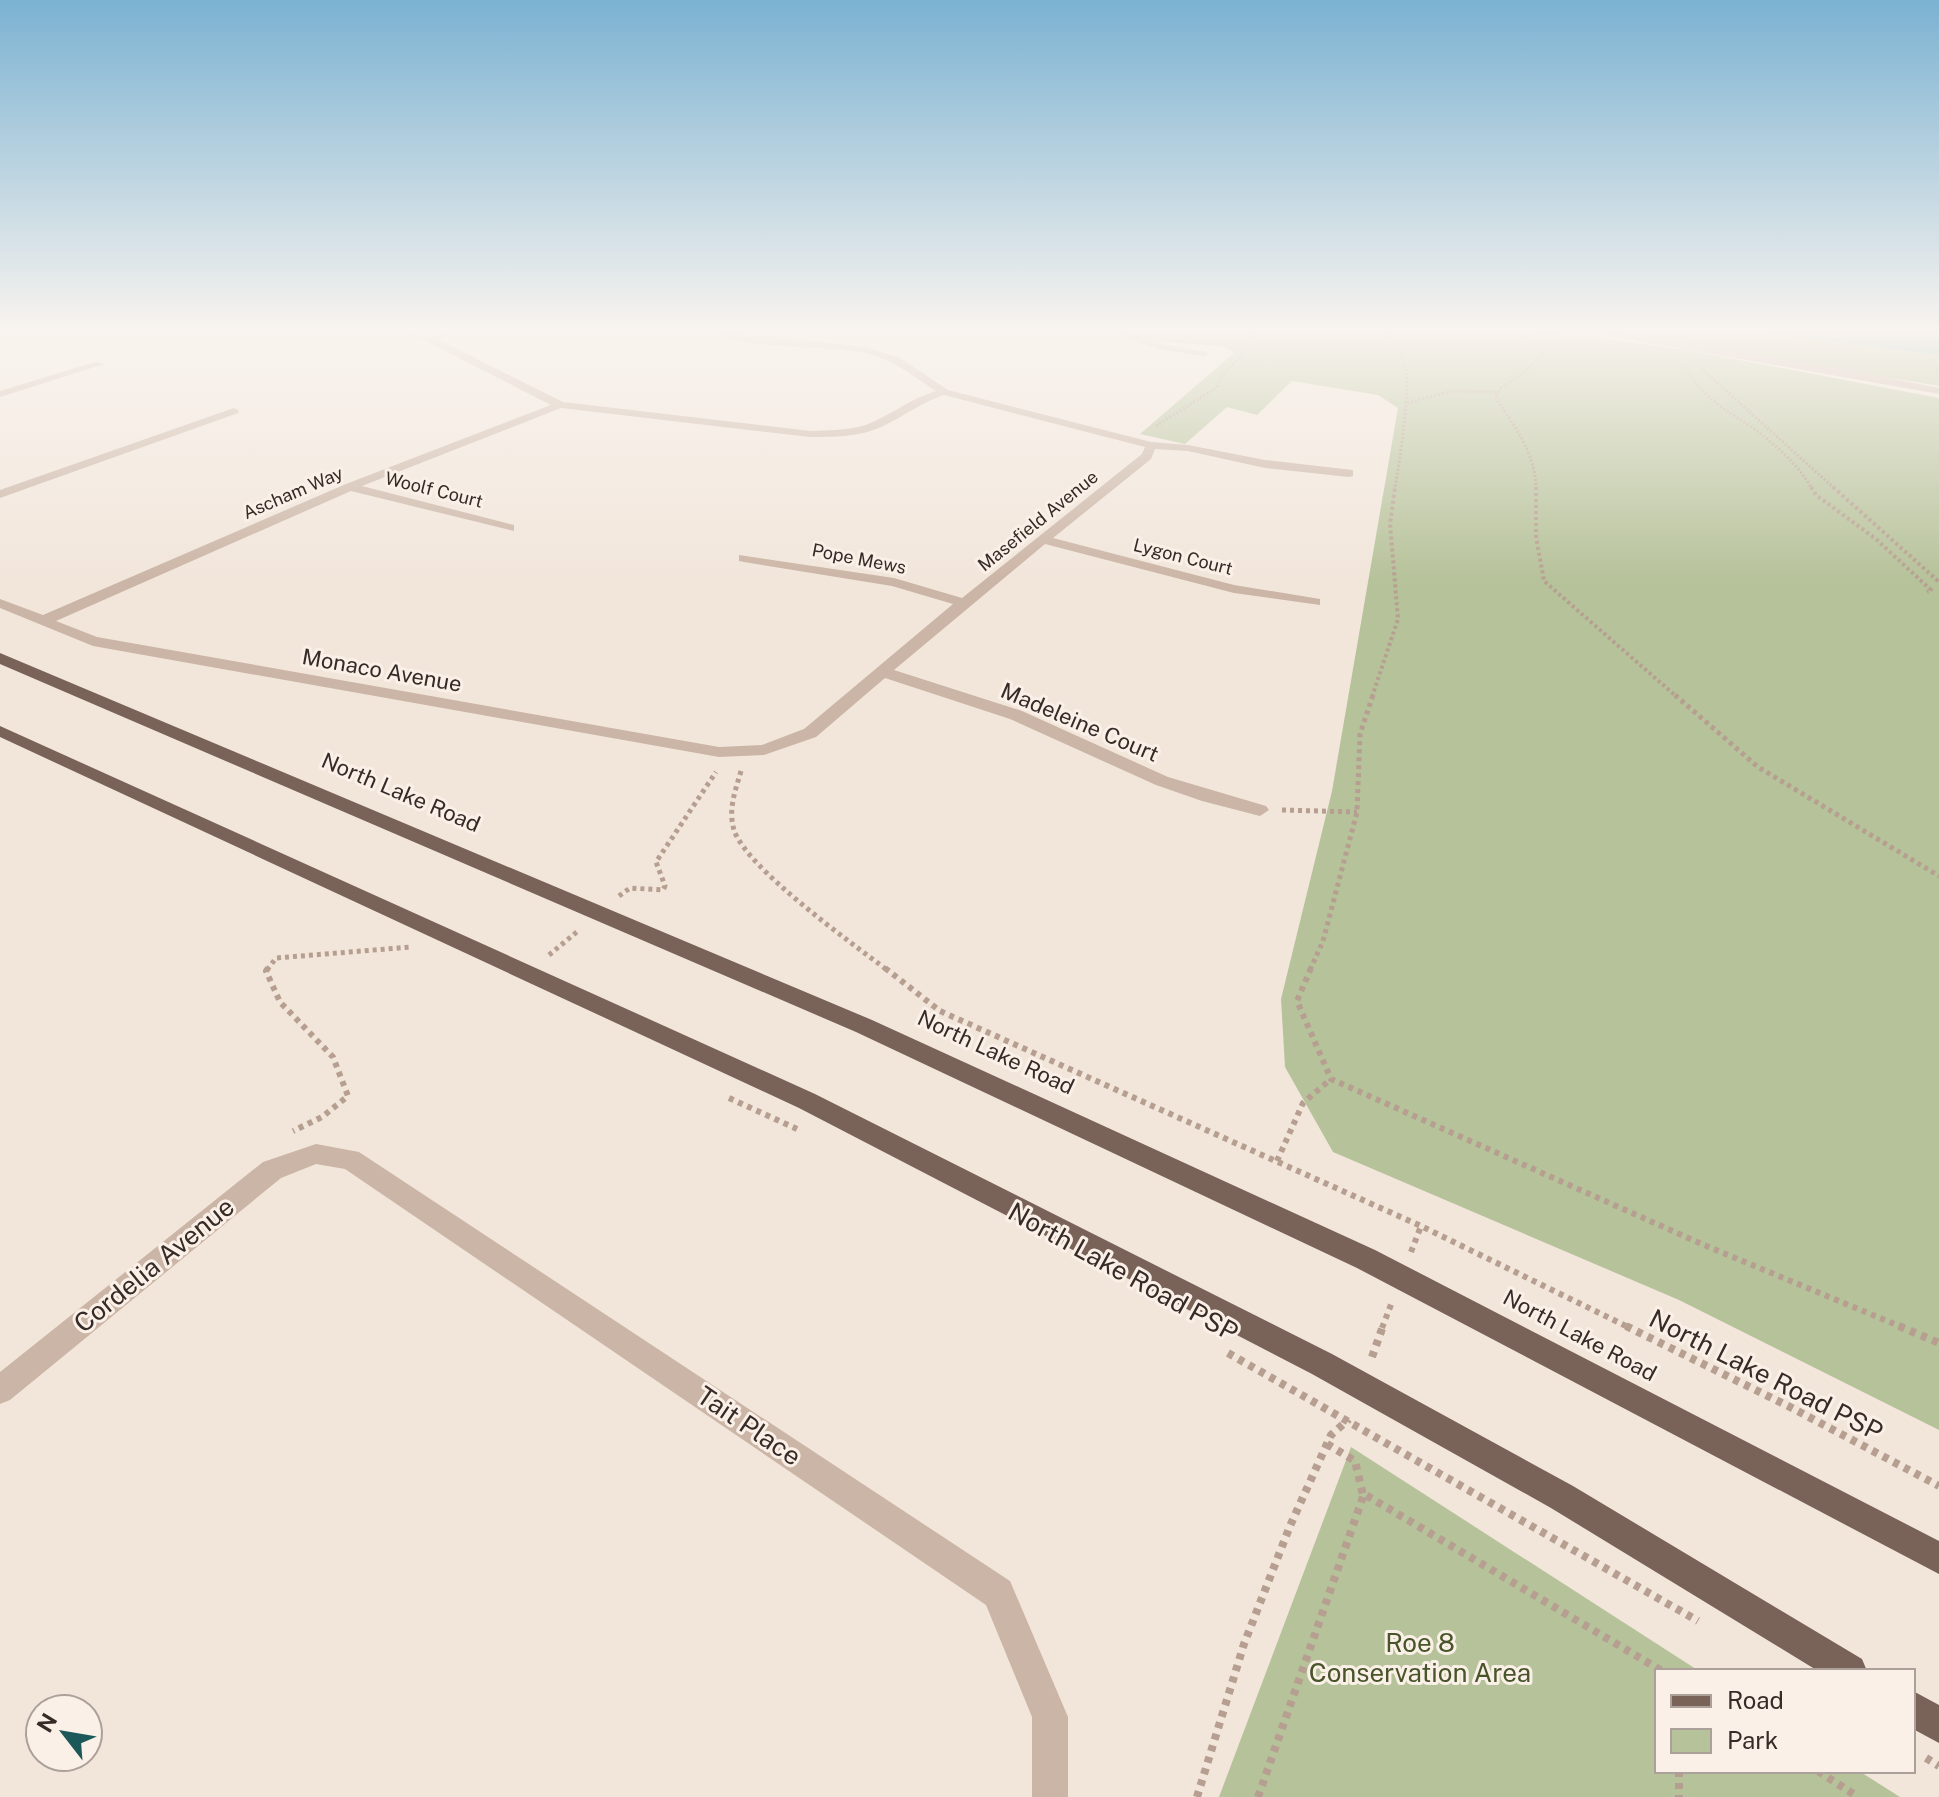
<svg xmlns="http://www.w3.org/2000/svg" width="1939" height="1797" font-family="'Public Sans',sans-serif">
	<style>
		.green { fill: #b6c29a }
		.water { fill: #79b0b0 }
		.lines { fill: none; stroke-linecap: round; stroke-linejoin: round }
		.path-far4 { stroke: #b69f90; stroke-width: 3; stroke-dasharray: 2 2; stroke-linecap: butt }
		.path-far3 { stroke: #b69f90; stroke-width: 4; stroke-dasharray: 3 3; stroke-linecap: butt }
		.path-far2 { stroke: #b69f90; stroke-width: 5; stroke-dasharray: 4 4; stroke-linecap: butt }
		.path-far1 { stroke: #b69f90; stroke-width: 6; stroke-dasharray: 5 5; stroke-linecap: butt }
		.path { stroke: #b69f90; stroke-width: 8; stroke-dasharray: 6 6; stroke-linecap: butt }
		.minor { fill: #cbb5a6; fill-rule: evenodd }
		.tertiary { fill: #cbb5a6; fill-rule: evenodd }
		.primary { fill: #796258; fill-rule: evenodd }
		.labels { text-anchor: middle; stroke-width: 6; stroke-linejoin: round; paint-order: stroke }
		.far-street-label { font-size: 18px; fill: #372b27; stroke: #faf0e7 }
		.street-label { font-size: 22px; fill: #372b27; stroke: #faf0e7 }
		.near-street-label { font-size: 26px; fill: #372b27; stroke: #faf0e7 }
		.near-park-label { font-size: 26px; fill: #48552a; stroke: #faf0e7 }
	</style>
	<rect width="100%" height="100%" fill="#f2e6db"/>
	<!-- green -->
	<path class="green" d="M 1115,329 L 1530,329 L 1687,350 L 1939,398 L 1939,1430 L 1679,1300 L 1333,1152 L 1285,1067 L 1281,999 L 1332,791 L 1398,408 L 1378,395 L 1292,381 L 1257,415 L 1227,407 L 1185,444 L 1140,434 L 1234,353 L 1225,347 L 1146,340 Z
		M 1593,329 L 1728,329 L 1939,355 L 1939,386 Z
		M 1351,1447 L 1699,1671 L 1657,1671 L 1657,1771 L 1859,1771 L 1900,1797 L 1219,1797 Z"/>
	<!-- water -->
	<path class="water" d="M 1728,329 L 1939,329 L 1939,355 Z"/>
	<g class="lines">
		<!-- path-far4 -->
		<path class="path-far4" d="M 1388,329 L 1385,330 C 1389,340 1397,347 1402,356 C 1414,380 1399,460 1395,489
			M 1514,329 L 1557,335
			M 1687,367 C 1700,400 1734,413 1761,434 C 1781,450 1799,466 1812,489
			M 1702,369 L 1835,489
			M 1407,403 L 1452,391 L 1498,392
			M 1156,426 L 1216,388 L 1224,373 L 1243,354 L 1256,329
			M 1536,489 C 1536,454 1514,425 1495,397 L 1501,388 L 1526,371 L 1558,339"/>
		<!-- path-far3 -->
		<path class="path-far3" d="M 1536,487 L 1536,537 L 1544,581 L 1677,697
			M 1811,487 L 1816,495 L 1876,539 L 1931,590 L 1927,592
			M 1833,487 L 1939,582
			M 1372,697 L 1398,619 L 1390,524 L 1395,487"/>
		<!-- path-far2 -->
		<path class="path-far2" d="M 1675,695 L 1758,767 L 1939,876
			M 741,771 C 735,792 728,809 734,830 C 747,869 852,943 887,970
			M 1282,810 L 1357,812
			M 619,896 L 630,888 L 663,890 L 665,886 L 656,862 L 716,772
			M 549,955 L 578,931
			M 267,970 L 276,958 L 411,947
			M 1310,970 L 1323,941 L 1357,812 L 1360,734 L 1373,695"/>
		<!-- path-far1 -->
		<path class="path-far1" d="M 268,968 L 266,971 L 280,1002 L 333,1057 L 348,1096 L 322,1117 L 293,1131
			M 885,968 L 940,1011 L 1421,1226 L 1630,1328
			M 1311,968 L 1297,1001 L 1331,1079 L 1704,1245 L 1904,1328
			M 729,1098 L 797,1129
			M 1277,1161 L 1303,1103 L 1331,1079
			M 1411,1252 L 1421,1226
			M 1382,1328 L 1392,1302"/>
		<!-- path -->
		<path class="path" d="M 1626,1326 L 1790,1407 L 1939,1486
			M 1899,1326 L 1939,1343
			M 1228,1353 L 1698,1621
			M 1372,1357 L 1383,1326
			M 1327,1444 L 1355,1461 L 1363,1495
			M 1926,1758 L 1939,1766
			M 1679,1771 L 1679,1797
			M 1818,1771 L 1858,1797
			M 1197,1797 L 1244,1644 L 1290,1526 L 1331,1435 L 1349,1419
			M 1258,1797 L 1364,1494 L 1662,1671"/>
		<!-- minor -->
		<path class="minor" d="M 381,329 C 397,329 412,335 427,336 C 440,336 453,329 467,329 L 437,339 L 563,402 L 810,431 C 830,430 854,431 873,422 C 895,412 912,398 936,391 C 913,376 891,358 864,353 C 821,344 739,351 704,329 L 867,347 L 900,358 L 948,390 L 1151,442 L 1188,445 L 1265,460 L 1353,470 L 1353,476 L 1349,477 L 1265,468 L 1188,451 L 1155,449 L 1151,459 L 1053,538 L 1234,585 L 1320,599 L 1320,605 L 1234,593 L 1045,544 L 894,670 L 1022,711 L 1168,777 L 1266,806 L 1269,810 L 1260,816 L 1202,801 L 1156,785 L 1010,719 L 885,678 L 816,737 L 764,755 L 719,757 L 93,646 L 0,608 L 0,599 L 43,615 L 346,484 L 551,405 L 426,341 ZM 944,395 L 1145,447 L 1142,454 L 962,598 L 894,578 L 739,555 L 739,561 L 744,562 L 892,586 L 953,604 L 804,729 L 762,745 L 719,747 L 97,637 L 56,621 L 351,491 L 514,531 L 514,525 L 362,486 L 561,408 L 810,437 C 833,437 860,437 881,427 C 903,417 920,403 944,395 Z
			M 1100,329 L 1114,329 L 1162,344 L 1210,353 L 1205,356 L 1158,349 Z
			M 95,362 L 104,364 L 0,397 L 0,391 Z
			M 234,408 L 239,411 L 238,413 L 0,498 L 0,490 Z
			M 316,1144 L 359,1152 L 1010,1581 L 1068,1717 L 1068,1797 L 1032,1797 L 1032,1717 L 986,1605 L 345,1169 L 316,1164 L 281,1178 L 10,1400 L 0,1404 L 0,1372 L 263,1162 Z"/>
		<!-- tertiary -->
		<path class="tertiary" d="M 1571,329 L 1593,329 L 1833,367 L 1939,388 L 1939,394 Z"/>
		<!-- primary -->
		<path class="primary" d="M 0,653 L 872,1020 L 1375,1250 L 1939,1541 L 1939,1574 L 1357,1268 L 856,1032 L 0,664 Z
			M 0,726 L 815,1094 L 1332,1354 L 1573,1486 L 1862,1659 L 1867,1671 L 1818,1671 L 1551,1508 L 1312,1374 L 799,1108 L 0,737 Z
			M 1913,1691 L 1939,1705 L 1939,1743 L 1913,1729 Z"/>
	</g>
	<!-- sky -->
	<linearGradient id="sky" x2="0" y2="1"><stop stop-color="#7bb2d2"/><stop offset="0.57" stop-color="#f9f4ef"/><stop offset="1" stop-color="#f9f4ef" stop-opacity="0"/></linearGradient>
	<rect width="1939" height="580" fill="url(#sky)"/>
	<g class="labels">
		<!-- far-street labels -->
		<g class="far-street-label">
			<text transform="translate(434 490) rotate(14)" y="6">Woolf Court</text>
			<text transform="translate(293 493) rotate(-23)" y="6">Ascham Way</text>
			<text transform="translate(1038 521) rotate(-39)" y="6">Masefield Avenue</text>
			<text transform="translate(1183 557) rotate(14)" y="6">Lygon Court</text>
			<text transform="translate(859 559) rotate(11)" y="6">Pope Mews</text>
		</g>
		<!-- street labels -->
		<g class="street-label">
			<text transform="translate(382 670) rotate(10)" y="8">Monaco Avenue</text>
			<text transform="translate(1080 722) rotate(23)" y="8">Madeleine Court</text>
			<text transform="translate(401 792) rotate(23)" y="8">North Lake Road</text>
			<text transform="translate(996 1052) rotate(25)" y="8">North Lake Road</text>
			<text transform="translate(1580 1335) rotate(28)" y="8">North Lake Road</text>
		</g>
		<!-- near-street labels -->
		<g class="near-street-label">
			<text transform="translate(154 1265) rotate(-39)" y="9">Cordelia Avenue</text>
			<text transform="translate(1123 1272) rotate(29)" y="9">North Lake Road PSP</text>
			<text transform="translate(1766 1375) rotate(27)" y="9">North Lake Road PSP</text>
			<text transform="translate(749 1426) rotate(34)" y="9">Tait Place</text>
		</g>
		<!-- near-park labels -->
		<g class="near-park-label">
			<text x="1420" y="1652">Roe 8<tspan x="1420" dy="30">Conservation Area</tspan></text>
		</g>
	</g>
	<!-- legend -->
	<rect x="1655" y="1669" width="260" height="104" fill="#faf0e7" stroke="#aca19a" stroke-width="2"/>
	<rect x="1671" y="1695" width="40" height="12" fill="#796258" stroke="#aca19a" stroke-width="2"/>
	<text x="1727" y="1709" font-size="24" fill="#372b27">Road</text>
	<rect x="1671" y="1729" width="40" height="24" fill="#b6c29a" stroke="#aca19a" stroke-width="2"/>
	<text x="1727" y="1749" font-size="24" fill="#372b27">Park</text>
	<!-- north arrow -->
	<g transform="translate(64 1733) rotate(301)"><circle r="38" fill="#faf0e7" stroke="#aca19a" stroke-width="2"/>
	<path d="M0-6L14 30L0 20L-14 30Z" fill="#1c5859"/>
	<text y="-12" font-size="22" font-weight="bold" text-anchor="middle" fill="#372b27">N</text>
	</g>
</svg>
